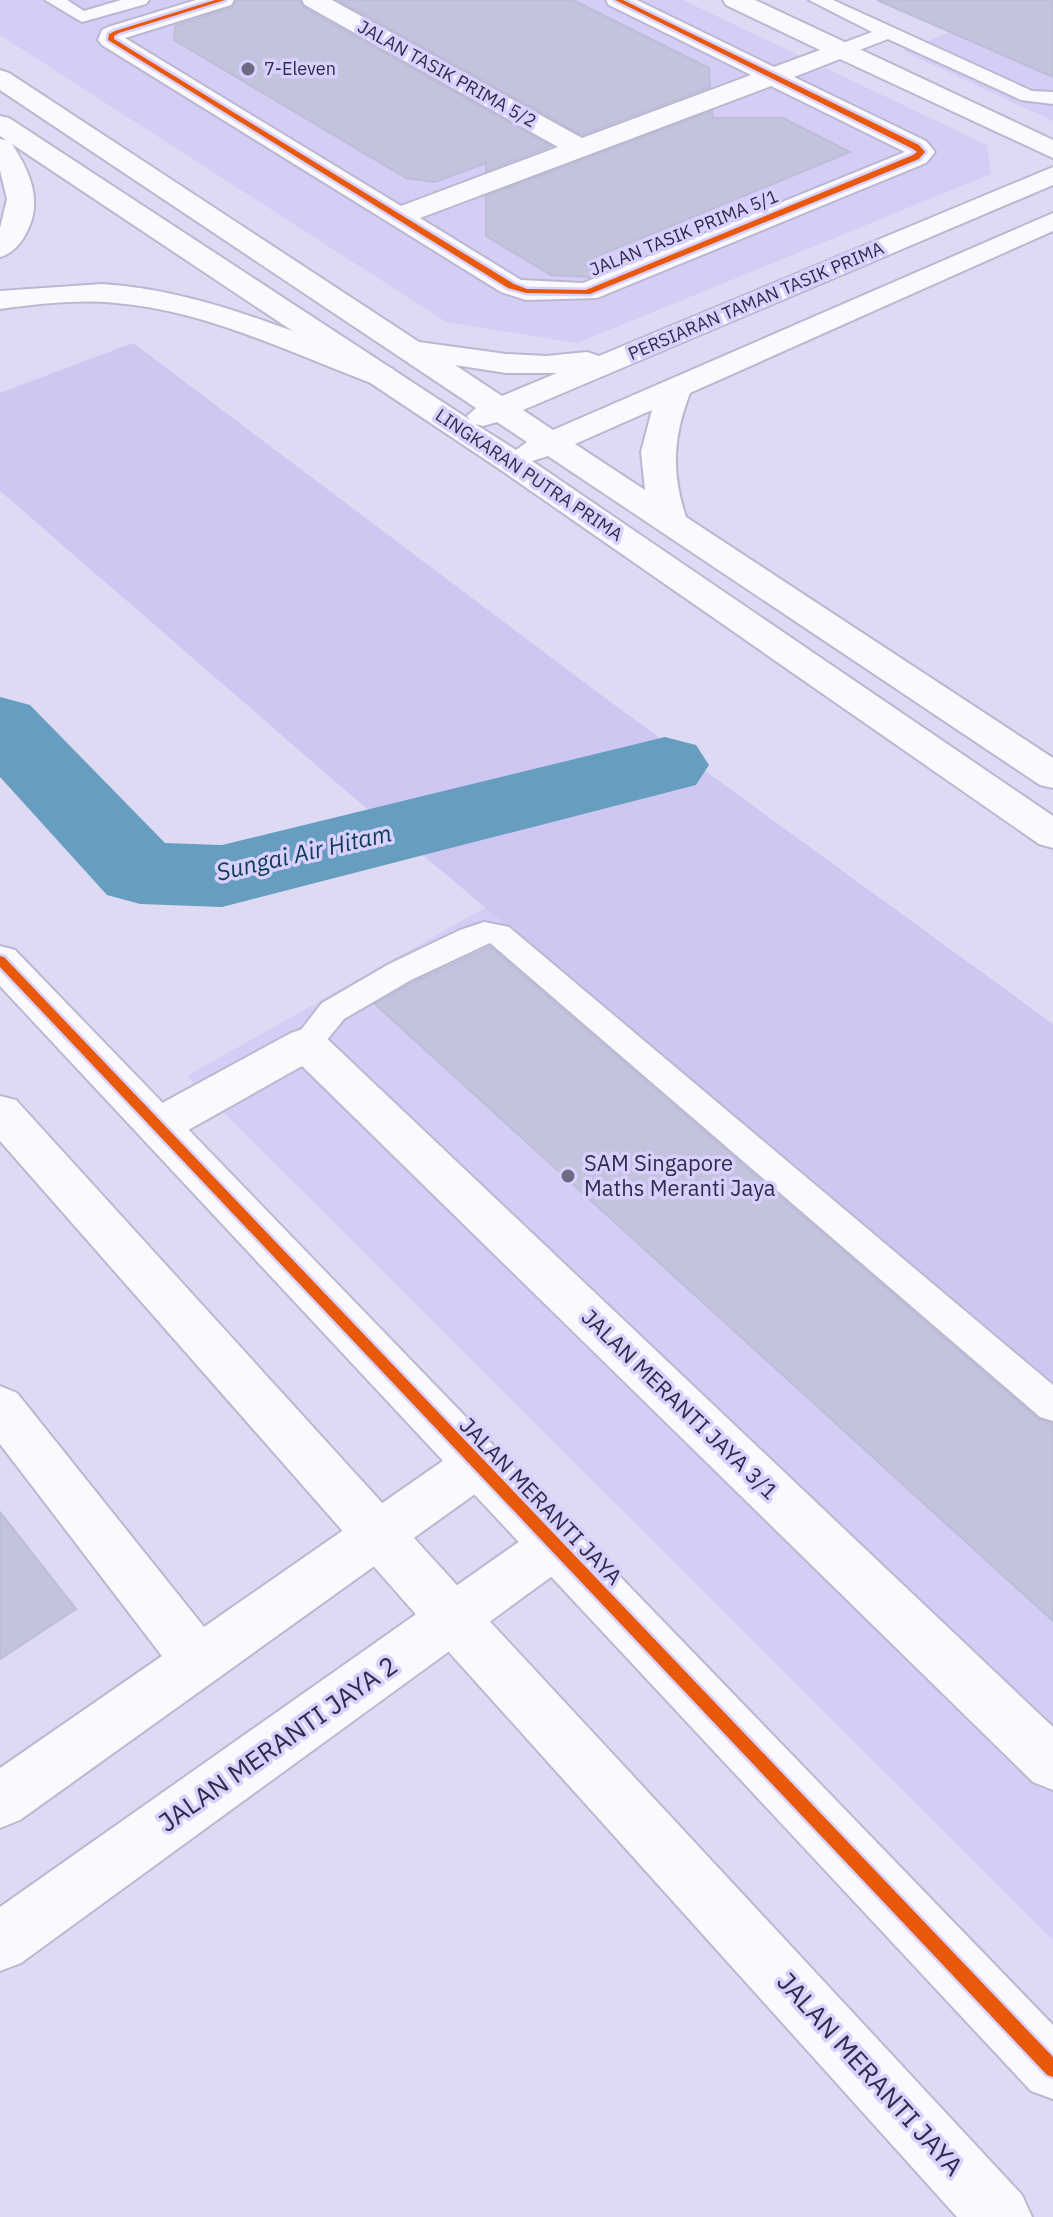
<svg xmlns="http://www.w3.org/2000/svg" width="1053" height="2217" font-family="'IBM Plex Sans',sans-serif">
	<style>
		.built { fill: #d5cdf5 }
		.green { fill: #cec7f2 }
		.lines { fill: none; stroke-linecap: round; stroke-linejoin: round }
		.river { fill: #679ec0; fill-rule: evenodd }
		.building { fill: #c3c3dd; stroke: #bcbdd6; stroke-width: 2 }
		.service-casing { stroke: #bcb7d1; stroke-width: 4 }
		.minor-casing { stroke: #bcb7d1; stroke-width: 4 }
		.tertiary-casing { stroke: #bcb7d1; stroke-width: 4 }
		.secondary-casing { stroke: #bcb7d1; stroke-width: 4 }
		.service { fill: #faf9fd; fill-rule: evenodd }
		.minor { fill: #faf9fd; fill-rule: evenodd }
		.tertiary { fill: #faf9fd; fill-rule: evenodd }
		.secondary { fill: #faf9fd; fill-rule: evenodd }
		.cycleway-casing { stroke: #d8d0ff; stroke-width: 5 }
		.cycleway { fill: #e8590c; fill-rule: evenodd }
		.poi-dot { fill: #6f6986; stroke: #d8d0ff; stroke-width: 3 }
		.labels { text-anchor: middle; stroke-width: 7; stroke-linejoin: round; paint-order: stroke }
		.far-poi-label { font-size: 18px; fill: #322c4a; stroke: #d8d0ff; text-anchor: start }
		.far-street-label { font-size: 18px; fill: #322c4a; stroke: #d8d0ff }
		.poi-label { font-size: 22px; fill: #322c4a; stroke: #d8d0ff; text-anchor: start }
		.street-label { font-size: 22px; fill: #322c4a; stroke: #d8d0ff }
		.water-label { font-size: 24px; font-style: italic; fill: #103e52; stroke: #d8d0ff }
		.near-street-label { font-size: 26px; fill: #322c4a; stroke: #d8d0ff }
	</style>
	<rect width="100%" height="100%" fill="#dfdaf4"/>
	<!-- built -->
	<path class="built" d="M 0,0 L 683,0 L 987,145 L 991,174 L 577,343 L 446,322 L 0,35 Z
		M 1027,0 L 1053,0 L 1053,121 L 903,51 Z
		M 486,907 L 1053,1386 L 1053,1940 L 187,1076 Z"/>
	<!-- green -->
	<path class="green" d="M 133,343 L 597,692 L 1053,1024 L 1053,1383 L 345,790 L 0,491 L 0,393 Z"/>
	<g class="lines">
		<!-- river -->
		<path class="river" d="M 0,697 L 30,705 L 165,843 L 222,845 L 665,737 L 696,745 L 709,765 L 696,785 L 222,907 L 140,904 L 107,895 L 0,777 Z"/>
	</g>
	<!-- building -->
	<path class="building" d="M 237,0 L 299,0 L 304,8 L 551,146 L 486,171 L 486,163 L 435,182 L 406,178 L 174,40 L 175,26 L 232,8 Z
		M 338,0 L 573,0 L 709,68 L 710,87 L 582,135 Z
		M 877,0 L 1053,0 L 1053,77 Z
		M 712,111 L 713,118 L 783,118 L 850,152 L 591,259 L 590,277 L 551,275 L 486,236 L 486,196 Z
		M 490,947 L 1038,1419 L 1053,1424 L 1053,1621 L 375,1004 L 412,983 Z
		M 0,1512 L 76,1609 L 0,1659 Z"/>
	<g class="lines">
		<!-- service casing -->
		<g class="service-casing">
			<path id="service" d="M 45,0 L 67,0 L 84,11 L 121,0 L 149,0 L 146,4 L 82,22 Z
				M 809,0 L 833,0 L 1032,91 L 1053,92 L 1053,104 L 1021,100 L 888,39 L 849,54 L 835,54 L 833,50 L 835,46 L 872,32 Z
				M 484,922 L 509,927 L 1053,1385 L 1053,1421 L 1040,1417 L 490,943 L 411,980 L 344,1019 L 317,1052 L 306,1055 L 295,1052 L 290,1044 L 322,1003 L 389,964 L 460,930 Z"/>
		</g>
		<!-- minor casing -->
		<g class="minor-casing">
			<path id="minor" d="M 196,0 L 234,0 L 231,5 L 125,38 L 401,206 L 558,147 L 305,5 L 302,0 L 332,0 L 582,138 L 751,75 L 609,5 L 606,0 L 637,0 L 774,67 L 820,50 L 726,5 L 723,0 L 755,0 L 1053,140 L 1053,158 L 840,59 L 794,77 L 926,141 L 935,152 L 926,163 L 597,298 L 526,300 L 501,292 L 102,45 L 98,40 L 102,30 L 108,27 ZM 771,86 L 905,152 L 583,283 L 521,280 L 420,218 Z
				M 306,1028 L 321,1033 L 1053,1727 L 1053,1790 L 1033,1782 L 302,1066 L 174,1138 L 158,1143 L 142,1138 L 136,1126 L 142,1114 L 291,1033 Z
				M 0,1386 L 17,1393 L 204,1627 L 460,1449 L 478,1443 L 496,1449 L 503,1464 L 496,1479 L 20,1820 L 0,1828 L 0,1768 L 162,1656 L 0,1444 Z
				M 555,1522 L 573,1529 L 581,1545 L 573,1561 L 21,1963 L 0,1971 L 0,1907 L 537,1529 Z"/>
		</g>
		<!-- tertiary casing -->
		<g class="tertiary-casing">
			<path id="tertiary" d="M 0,139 L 10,141 C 30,171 45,203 24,237 C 18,247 11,254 0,257 L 0,228 L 7,199 L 0,170 Z
				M 102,284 C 203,290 299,335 393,369 L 398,376 L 393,383 L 382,385 L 371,383 C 289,352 204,310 116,303 C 77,299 38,304 0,309 L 0,291 Z
				M 0,946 L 15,950 L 1053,2025 L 1053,2099 L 1031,2091 L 0,986 Z
				M 0,1096 L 16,1100 L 494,1626 L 1022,2195 L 1032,2217 L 957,2217 L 456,1660 L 0,1141 Z"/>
		</g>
		<!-- secondary casing -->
		<g class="secondary-casing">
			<path id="secondary" d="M 0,70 L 9,73 L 419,342 L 506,354 L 546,356 L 587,352 L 599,356 L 1053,167 L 1053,185 L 523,410 L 553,430 L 1053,213 L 1053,231 L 690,393 C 673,437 671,472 686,517 L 1053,758 L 1053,788 L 1040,785 L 548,456 L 532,461 L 1053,816 L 1053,848 L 1039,844 L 498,468 L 0,136 L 0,116 L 9,118 L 470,420 L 467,416 L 476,408 L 0,90 ZM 455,365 L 506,373 L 557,373 L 502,396 ZM 652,410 L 641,452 L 645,490 L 575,444 ZM 497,422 L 527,442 L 516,450 L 475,424 L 483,426 Z"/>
		</g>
		<!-- service -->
		<use href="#service" class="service"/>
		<!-- minor -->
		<use href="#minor" class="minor"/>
		<!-- tertiary -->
		<use href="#tertiary" class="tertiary"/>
		<!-- secondary -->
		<use href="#secondary" class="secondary"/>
		<!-- cycleway casing -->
		<g class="cycleway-casing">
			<path id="cycleway" d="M 215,0 L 225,0 L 119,33 L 114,36 L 114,39 L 514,284 L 527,289 L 586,290 L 913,155 L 917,152 L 913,149 L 615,0 L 623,0 L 919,145 L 925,152 L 919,159 L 590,294 L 526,293 L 508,288 L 108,40 L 109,34 L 115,31 Z
				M 0,956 L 4,957 L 1053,2057 L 1053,2077 L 1047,2075 L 0,967 Z"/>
		</g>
		<!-- cycleway -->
		<use href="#cycleway" class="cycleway"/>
	</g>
	<!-- markers -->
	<g class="poi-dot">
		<circle cx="248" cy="69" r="8"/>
		<circle cx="568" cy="1176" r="8"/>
	</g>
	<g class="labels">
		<!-- far-poi labels -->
		<g class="far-poi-label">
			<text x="264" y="75">7-Eleven</text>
		</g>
		<!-- far-street labels -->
		<g class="far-street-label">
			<text transform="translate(447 74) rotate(29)" y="6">JALAN TASIK PRIMA 5/2</text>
			<text transform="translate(684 233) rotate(-22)" y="6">JALAN TASIK PRIMA 5/1</text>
			<text transform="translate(756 301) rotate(-23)" y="6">PERSIARAN TAMAN TASIK PRIMA</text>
			<text transform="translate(529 475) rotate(34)" y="6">LINGKARAN PUTRA PRIMA</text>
		</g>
		<!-- poi labels -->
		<g class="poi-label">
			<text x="584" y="1171">SAM Singapore<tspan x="584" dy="25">Maths Meranti Jaya</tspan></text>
		</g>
		<!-- street labels -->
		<g class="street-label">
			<text transform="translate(680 1404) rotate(44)" y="8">JALAN MERANTI JAYA 3/1</text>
			<text transform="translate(541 1501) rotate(46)" y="8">JALAN MERANTI JAYA</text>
		</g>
		<!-- water labels -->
		<g class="water-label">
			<text transform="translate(304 853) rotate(-13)" y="8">Sungai Air Hitam</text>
		</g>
		<!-- near-street labels -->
		<g class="near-street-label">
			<text transform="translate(278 1744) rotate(-35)" y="9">JALAN MERANTI JAYA 2</text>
			<text transform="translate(870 2074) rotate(48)" y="9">JALAN MERANTI JAYA</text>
		</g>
	</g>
</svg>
